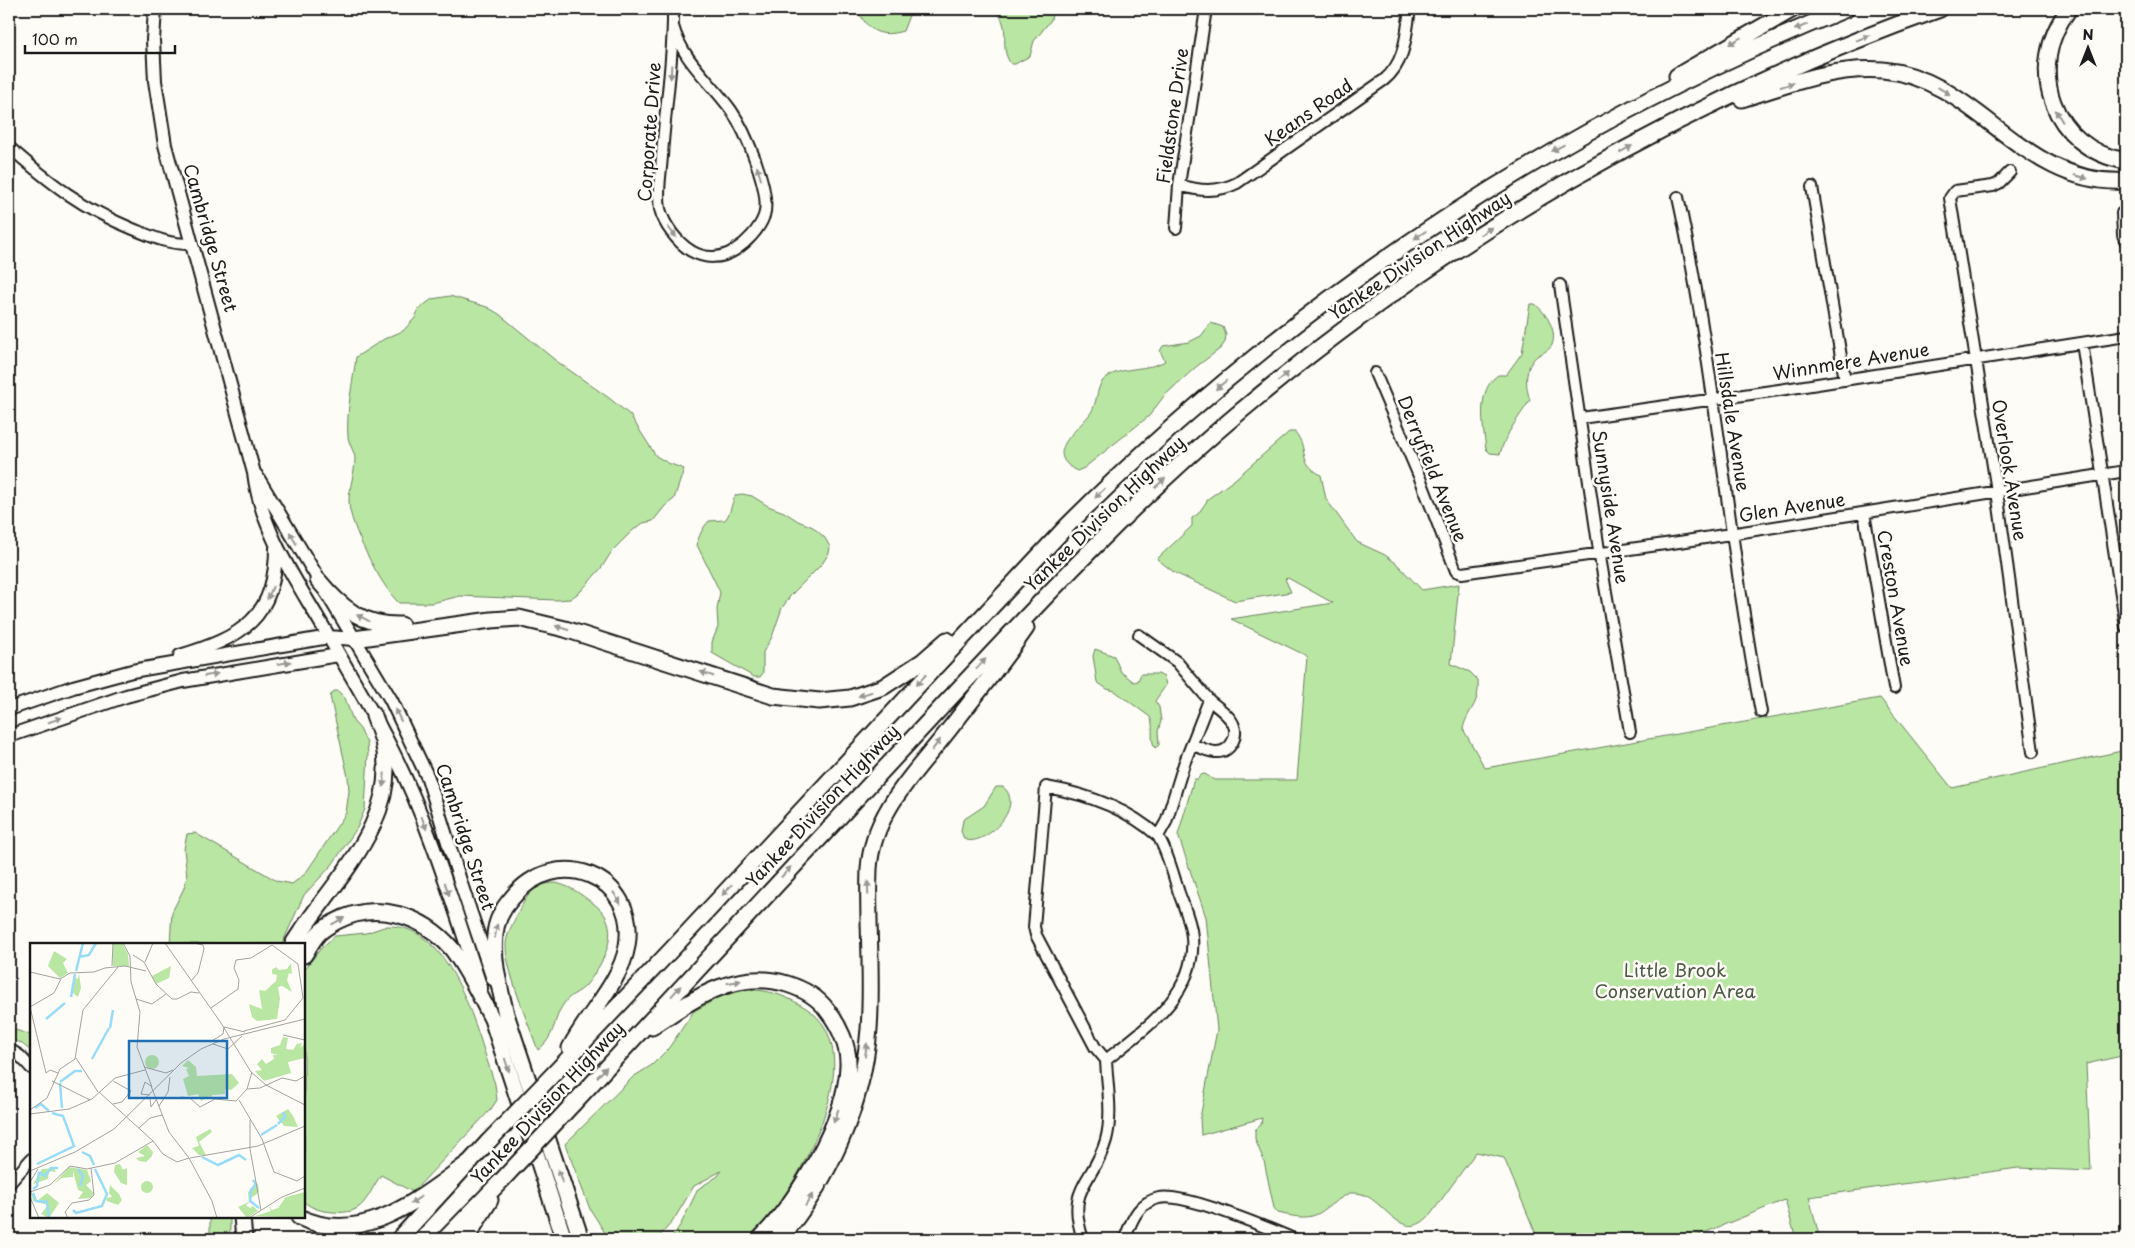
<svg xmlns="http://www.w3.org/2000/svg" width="2135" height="1248" font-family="'Playpen Sans',sans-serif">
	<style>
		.green { fill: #bae6a3; stroke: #6b8160 }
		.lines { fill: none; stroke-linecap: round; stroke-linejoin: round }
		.minor-casing { stroke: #1c1c1c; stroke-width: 14 }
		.major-casing { stroke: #1c1c1c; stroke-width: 16 }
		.highway-casing { stroke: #1c1c1c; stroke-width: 19 }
		.minor { stroke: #fdfcf7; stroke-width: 10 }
		.major { stroke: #fdfcf7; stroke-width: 12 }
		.highway { stroke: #fdfcf7; stroke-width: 15 }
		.highway-bridge-casing { stroke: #1c1c1c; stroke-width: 19; stroke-linecap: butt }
		.highway-bridge { stroke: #fdfcf7; stroke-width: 15 }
		.oneway { fill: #989794 }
		.labels { text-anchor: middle; stroke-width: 5; stroke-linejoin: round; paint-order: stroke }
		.street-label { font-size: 18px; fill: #1c1c1c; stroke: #fdfcf7 }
		.park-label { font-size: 18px; fill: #4b5944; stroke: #fdfcf7 }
		.inset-river { fill: none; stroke: #96dcf8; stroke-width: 2.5 }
		.inset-road { fill: none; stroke: #a3a29f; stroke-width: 1 }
		.view { fill: #1f6fb2; fill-opacity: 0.15; stroke: #1f6fb2; stroke-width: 2.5 }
		.inset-edge { fill: none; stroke: #1c1c1c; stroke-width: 2.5 }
	</style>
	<rect width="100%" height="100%" fill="#fdfcf7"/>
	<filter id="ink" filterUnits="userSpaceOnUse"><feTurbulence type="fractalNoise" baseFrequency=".02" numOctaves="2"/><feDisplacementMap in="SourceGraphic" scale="10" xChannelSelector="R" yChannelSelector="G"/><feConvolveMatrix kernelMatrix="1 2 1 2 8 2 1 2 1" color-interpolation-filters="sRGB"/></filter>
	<g filter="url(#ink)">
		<!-- green -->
		<path class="green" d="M 857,9 L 919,9 L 910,13 L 903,31 C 879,38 868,31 857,9 Z
			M 994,9 L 1053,9 L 1051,20 L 1034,41 L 1030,56 L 1015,64 L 1011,64 C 997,45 1014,28 994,9 Z
			M 450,296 L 487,307 L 499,314 L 555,360 L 609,398 L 630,415 L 656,456 L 668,463 L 684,469 L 674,499 L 665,506 L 653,521 L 643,523 L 632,531 L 612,551 L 602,567 L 581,591 L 570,599 L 556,600 L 460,596 L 432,603 L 399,603 C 382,588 348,523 349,501 C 349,487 355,473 355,459 C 355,452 349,445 348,437 C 346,410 353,383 356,357 L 384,339 L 403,331 L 415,318 L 419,309 L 432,299 Z
			M 1530,304 L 1535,304 C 1545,312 1558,330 1552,345 C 1550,350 1542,353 1537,356 C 1524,367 1525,386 1530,400 C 1518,419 1506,432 1500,454 L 1490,453 L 1486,449 C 1483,426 1476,390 1498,375 L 1506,375 L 1522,353 Z
			M 1211,323 L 1223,327 L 1226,335 L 1225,342 L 1221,348 L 1196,367 L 1164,396 L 1149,416 L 1084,468 L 1077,471 C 1041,452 1080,430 1092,411 C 1098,400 1096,384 1107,377 C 1124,366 1148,371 1165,361 L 1160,351 L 1163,346 L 1189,342 L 1201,336 Z
			M 1289,432 L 1295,432 C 1310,450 1296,461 1321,475 L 1326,499 L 1357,542 L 1385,555 L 1396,563 L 1422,590 L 1459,584 L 1451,664 L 1470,672 L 1478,680 C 1480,707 1467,709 1463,729 L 1485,768 L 1880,698 L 1952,788 L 2126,750 L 2126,1055 L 2086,1064 L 2091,1171 L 2018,1168 L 1809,1197 L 1820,1239 L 1796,1239 L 1785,1200 L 1689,1239 L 1538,1239 L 1504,1158 L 1476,1152 L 1431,1214 C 1403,1246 1386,1202 1362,1194 C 1358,1193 1354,1193 1350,1193 C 1315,1211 1323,1224 1278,1213 L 1274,1208 L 1264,1161 L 1255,1139 L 1255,1130 L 1261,1125 L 1262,1118 L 1201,1135 L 1200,1118 L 1217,1030 L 1206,917 L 1178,835 L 1194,779 L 1198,779 L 1200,775 L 1205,774 L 1214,780 L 1297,780 L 1307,656 L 1231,619 L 1333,603 L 1288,578 L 1285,579 L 1291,592 L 1235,601 L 1175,573 L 1157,559 L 1192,526 L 1192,518 L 1198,514 L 1209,498 L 1234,480 Z
			M 742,494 L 752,496 L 768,506 L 784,512 L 798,521 L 813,527 L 825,538 L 830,547 L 829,553 L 822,564 L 791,595 L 782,608 L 772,637 L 763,652 L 763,673 L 760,677 L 754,677 L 712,653 L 712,642 L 718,627 L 717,609 L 720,592 L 697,545 C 698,537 703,527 709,521 L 725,520 C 732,512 731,502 736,495 Z
			M 1095,649 L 1114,656 L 1121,672 L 1134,682 L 1138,681 L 1141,674 L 1158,674 L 1164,677 L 1166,685 L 1155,701 L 1159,707 L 1161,721 L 1158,731 L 1159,745 L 1155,748 C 1149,737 1155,726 1150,717 L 1115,691 L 1107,689 L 1097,682 L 1093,656 Z
			M 334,691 L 338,691 L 345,698 L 353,721 L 360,729 L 367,743 L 368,754 L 365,809 L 357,828 L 332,865 L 304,895 L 282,944 L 170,944 L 172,912 L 184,888 L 187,877 L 184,849 L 187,834 L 195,833 L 277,881 L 292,884 L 305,874 L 346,813 L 349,791 L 348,777 L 330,696 Z
			M 996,787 L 1003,787 C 1027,806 983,849 964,839 L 961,831 L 963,820 L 984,806 Z
			M 556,883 C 568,886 577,891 587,899 C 593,903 600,908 604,914 C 619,936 601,966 587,984 C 581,992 571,994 566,1001 C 552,1017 558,1034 538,1050 C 529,1026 504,965 506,943 C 508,930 514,922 519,911 C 528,894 534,883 556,883 Z
			M 387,926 C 454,924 477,1034 495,1084 L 497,1100 L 491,1109 L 413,1192 L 381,1175 C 365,1198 365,1215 333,1212 C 321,1211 313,1209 304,1202 L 304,970 L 322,947 L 335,936 L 366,933 Z
			M 746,990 C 767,989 783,995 801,1005 C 871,1043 812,1156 780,1202 C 771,1216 758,1227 747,1239 L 671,1239 L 681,1224 L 698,1189 L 718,1176 L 721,1171 L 694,1186 L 673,1221 L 657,1239 L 609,1239 L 590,1209 L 565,1144 L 633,1077 L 652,1065 L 668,1049 L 694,1011 L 718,998 L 732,993 Z
			M 9,1028 L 31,1035 L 31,1051 L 21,1043 L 9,1038 Z
			M 210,1217 L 230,1217 L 230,1239 L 210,1239 Z"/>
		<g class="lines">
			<!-- minor casing -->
			<g class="minor-casing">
				<path id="minor" d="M 673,9 C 674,58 665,107 662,156 C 661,173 657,192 660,209 C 664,225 677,242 691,251 C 705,259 721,259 735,250 C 746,243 759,230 764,216 C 772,192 745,130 731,110 C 711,82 682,60 673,26
					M 9,147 C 50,183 82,208 133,229 C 155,238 167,244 191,244
					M 2010,172 L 1999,183 L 1993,186 L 1955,191 L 1950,198 L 1997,491 L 2033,752
					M 1179,185 C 1199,191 1217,193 1237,183 L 1384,80 C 1406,62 1406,34 1410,9
					M 1812,187 L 1845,380
					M 1678,197 C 1715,367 1728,541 1761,712
					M 2122,213 L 2123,235 L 2126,242
					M 1176,228 L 1179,185 L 1206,9
					M 1560,285 L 1600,557 L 1630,732
					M 2082,343 L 2126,627
					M 1375,373 L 1422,483 L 1456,571 L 1462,573 L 1686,541 L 2126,471
					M 1581,418 L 1779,390 L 2126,336
					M 1864,513 L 1894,688
					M 1139,635 L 1177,662 L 1209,700 L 1184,764 L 1166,822 L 1158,836
					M 1192,744 C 1205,750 1224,760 1233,741 C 1235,737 1236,730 1234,726 C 1231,716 1217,707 1209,700
					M 1046,787 C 1086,794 1127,808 1158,836 C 1168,853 1173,874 1179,893 C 1184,907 1191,922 1192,937 C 1197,994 1145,1029 1106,1060 L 1095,1047 L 1036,935 L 1034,927 Z
					M 9,1049 L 20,1056 L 31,1068
					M 9,1184 L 31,1159
					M 1127,1233 C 1133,1217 1140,1202 1159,1198 C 1183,1192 1268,1228 1294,1239
					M 1083,1239 C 1065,1186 1094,1183 1106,1140 C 1113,1114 1107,1085 1106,1060"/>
			</g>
			<!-- major casing -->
			<g class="major-casing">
				<path id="major" d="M 155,9 L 153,40 L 155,81 L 165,145 L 254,473 C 262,535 299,584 329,637 C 350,675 373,711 392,750 C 430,825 454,908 481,988
					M 256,475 L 391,700 L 428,778 L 462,887 L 493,979
					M 180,656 C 242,637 276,618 276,548
					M 9,709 L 73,687 L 132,671 L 329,637 L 354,639
					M 9,736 L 126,696 L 183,681 L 338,655"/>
			</g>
			<!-- highway casing -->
			<g class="highway-casing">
				<path id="highway" d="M 2069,9 C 2024,67 2052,149 2126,161
					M 1677,76 L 1793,9
					M 1742,99 C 1787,85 1834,66 1883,70 C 1979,79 2021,187 2126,181
					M 318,580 C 341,608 363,626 401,625
					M 354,639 L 491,620 L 519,618 L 565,629 L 773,696 L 819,701 L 850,698 L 883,687 L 923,661 L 947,640
					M 293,944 C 331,882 402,822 383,741 C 380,732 377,724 374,716
					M 304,955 C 309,947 313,939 319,933 C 324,928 330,925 335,922 C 376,900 423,915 452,949 C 468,970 480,996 492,1019 L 564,1239
					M 652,1027 C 692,1000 735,968 787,984 C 803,989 817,996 827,1010 C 839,1025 849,1046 848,1066 C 846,1121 798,1200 760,1239
					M 570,1048 C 587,1015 621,982 627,946 C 639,876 556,843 512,898 C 503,908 496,921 495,935 C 492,962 500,988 506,1014 L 581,1239
					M 562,1065 L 673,948 L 1066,527 C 1291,302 1552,128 1846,9
					M 573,1104 C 694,973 815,842 937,712 C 1034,608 1131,503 1241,411 C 1448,237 1685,99 1940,9
					M 242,1217 L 244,1239
					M 299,1217 C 362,1248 422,1197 471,1161
					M 399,1239 L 488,1142
					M 445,1239 L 502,1180
					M 466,1239 L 490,1200
					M 780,1239 C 829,1180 863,1106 869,1029 C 873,975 867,922 869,869 C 872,817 909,779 940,741 C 969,704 999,667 1026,628"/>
			</g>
			<!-- minor -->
			<use href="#minor" class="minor"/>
			<!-- major -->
			<use href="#major" class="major"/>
			<!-- highway -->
			<use href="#highway" class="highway"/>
			<!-- highway-bridge casing -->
			<g class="highway-bridge-casing">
				<path id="highway-bridge" d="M 488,1142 L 562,1065
					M 502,1180 L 573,1104"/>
			</g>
			<!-- highway-bridge -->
			<use href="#highway-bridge" class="highway-bridge"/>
		</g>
		<!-- one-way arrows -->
		<defs><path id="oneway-solid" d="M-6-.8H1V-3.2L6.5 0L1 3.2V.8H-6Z" transform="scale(1.25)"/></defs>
		<g class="oneway">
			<use href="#oneway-solid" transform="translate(1801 27) rotate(157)"/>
			<use href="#oneway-solid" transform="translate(1863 38) rotate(-21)"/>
			<use href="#oneway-solid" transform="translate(1735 41) rotate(150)"/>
			<use href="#oneway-solid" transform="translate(671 72) rotate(93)"/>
			<use href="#oneway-solid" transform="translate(1787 85) rotate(-18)"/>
			<use href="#oneway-solid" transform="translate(1944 91) rotate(31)"/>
			<use href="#oneway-solid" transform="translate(2059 116) rotate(-121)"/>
			<use href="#oneway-solid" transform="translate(1558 148) rotate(151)"/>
			<use href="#oneway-solid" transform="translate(1626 149) rotate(-28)"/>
			<use href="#oneway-solid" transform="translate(759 173) rotate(-107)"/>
			<use href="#oneway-solid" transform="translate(2081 177) rotate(15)"/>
			<use href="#oneway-solid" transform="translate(1486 231) rotate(-32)"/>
			<use href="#oneway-solid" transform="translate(672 232) rotate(53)"/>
			<use href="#oneway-solid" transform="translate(1420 235) rotate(146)"/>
			<use href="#oneway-solid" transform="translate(1283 377) rotate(-39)"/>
			<use href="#oneway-solid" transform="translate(1221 385) rotate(140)"/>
			<use href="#oneway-solid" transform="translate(1160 483) rotate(-42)"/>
			<use href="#oneway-solid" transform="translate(1100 493) rotate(135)"/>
			<use href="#oneway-solid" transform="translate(293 538) rotate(-119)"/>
			<use href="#oneway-solid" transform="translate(270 593) rotate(113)"/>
			<use href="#oneway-solid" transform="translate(363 618) rotate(-154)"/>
			<use href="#oneway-solid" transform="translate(562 628) rotate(-162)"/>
			<use href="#oneway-solid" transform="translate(284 663) rotate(-9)"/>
			<use href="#oneway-solid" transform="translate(981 664) rotate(-47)"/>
			<use href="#oneway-solid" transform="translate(707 674) rotate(-161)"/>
			<use href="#oneway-solid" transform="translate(211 675) rotate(-10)"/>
			<use href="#oneway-solid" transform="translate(921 680) rotate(133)"/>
			<use href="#oneway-solid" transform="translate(865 694) rotate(163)"/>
			<use href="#oneway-solid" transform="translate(398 715) rotate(-117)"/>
			<use href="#oneway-solid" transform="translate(55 720) rotate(-19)"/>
			<use href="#oneway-solid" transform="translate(936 745) rotate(-52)"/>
			<use href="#oneway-solid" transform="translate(384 780) rotate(96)"/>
			<use href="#oneway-solid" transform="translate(424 823) rotate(69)"/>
			<use href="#oneway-solid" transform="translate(786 872) rotate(-47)"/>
			<use href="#oneway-solid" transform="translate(868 888) rotate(-92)"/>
			<use href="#oneway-solid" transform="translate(447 889) rotate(71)"/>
			<use href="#oneway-solid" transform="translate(727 890) rotate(133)"/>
			<use href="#oneway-solid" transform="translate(617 898) rotate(58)"/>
			<use href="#oneway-solid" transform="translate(338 921) rotate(-29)"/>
			<use href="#oneway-solid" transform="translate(496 931) rotate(-81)"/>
			<use href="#oneway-solid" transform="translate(734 982) rotate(-10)"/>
			<use href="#oneway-solid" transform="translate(676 991) rotate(-48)"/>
			<use href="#oneway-solid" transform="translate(866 1050) rotate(-81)"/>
			<use href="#oneway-solid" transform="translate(507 1065) rotate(72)"/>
			<use href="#oneway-solid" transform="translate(602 1072) rotate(-47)"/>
			<use href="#oneway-solid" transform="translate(836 1116) rotate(110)"/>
			<use href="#oneway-solid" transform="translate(560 1176) rotate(-109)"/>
			<use href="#oneway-solid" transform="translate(416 1200) rotate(146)"/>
			<use href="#oneway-solid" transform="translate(809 1200) rotate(-58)"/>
		</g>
	</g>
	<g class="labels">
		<!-- street labels -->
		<g class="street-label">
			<text transform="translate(1309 113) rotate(-35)" y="6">Keans Road</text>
			<text transform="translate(1173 116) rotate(-82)" y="6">Fieldstone Drive</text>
			<text transform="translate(650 132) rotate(-86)" y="6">Corporate Drive</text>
			<text transform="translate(210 238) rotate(74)" y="6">Cambridge Street</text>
			<text transform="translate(1420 256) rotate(-34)" y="6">Yankee Division Highway</text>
			<text transform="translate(1851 362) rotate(-9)" y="6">Winnmere Avenue</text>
			<text transform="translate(1732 422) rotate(81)" y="6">Hillsdale Avenue</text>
			<text transform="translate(1432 469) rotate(68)" y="6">Derryfield Avenue</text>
			<text transform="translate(2009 470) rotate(81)" y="6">Overlook Avenue</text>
			<text transform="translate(1610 507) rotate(81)" y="6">Sunnyside Avenue</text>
			<text transform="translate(1792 508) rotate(-9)" y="6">Glen Avenue</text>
			<text transform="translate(1105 514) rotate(-44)" y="6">Yankee Division Highway</text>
			<text transform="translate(1895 598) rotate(80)" y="6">Creston Avenue</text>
			<text transform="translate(823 806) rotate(-47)" y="6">Yankee Division Highway</text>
			<text transform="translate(465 837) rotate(72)" y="6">Cambridge Street</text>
			<text transform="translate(548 1103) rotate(-47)" y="6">Yankee Division Highway</text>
		</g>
		<!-- park labels -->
		<g class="park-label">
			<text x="1675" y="977">Little Brook<tspan x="1675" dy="21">Conservation Area</tspan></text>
		</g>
	</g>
	<!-- overview -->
	<g transform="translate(30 943)">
		<rect width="275" height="275" fill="#fdfcf7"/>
		<path d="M 83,0 L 92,0 L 98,11 L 99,23 L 83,23 ZM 24,8 L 37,16 L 33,20 L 38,30 L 30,35 L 18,23 ZM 261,20 L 262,31 L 259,30 L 257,37 L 262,49 L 252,43 L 248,44 L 250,56 L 247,76 L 227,78 L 222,74 L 219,61 L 232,66 L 229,47 L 235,48 L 246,38 L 247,32 L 242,31 L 242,27 L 246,24 L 249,27 L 257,26 ZM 141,23 L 139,35 L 126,41 L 122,33 ZM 49,31 L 51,45 L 48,54 L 43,50 L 43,34 L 48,36 ZM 253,94 L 258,95 L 256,106 L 263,107 L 267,101 L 272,100 L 270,105 L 275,101 L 275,115 L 258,119 L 261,130 L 234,138 L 225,128 L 232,127 L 227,121 L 232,116 L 236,121 L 244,116 L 243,112 L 247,112 L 241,110 L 241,105 L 250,102 ZM115 119a7 7 0 1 1 14 0a7 7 0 1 1-14 0ZM 158,117 L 166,124 L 167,133 L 202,131 L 209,140 L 201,147 L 195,146 L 195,151 L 182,152 L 182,156 L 181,153 L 171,158 L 168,151 L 158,153 L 153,136 L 159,133 L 156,126 L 159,125 L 152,123 ZM 258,166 L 263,173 L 268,184 L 254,183 L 246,173 ZM 180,186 L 182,189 L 169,199 L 176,212 L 169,212 L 162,205 L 169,203 L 166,194 ZM 117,202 L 123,209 L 122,213 L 116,219 L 109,218 L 106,215 L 115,213 L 108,209 ZM 90,221 L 93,227 L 97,225 L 97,242 L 91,240 L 84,229 L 85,222 ZM 39,224 L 57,227 L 61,238 L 56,242 L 64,250 L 61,255 L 48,256 L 53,249 L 48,247 L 43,228 L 43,234 L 32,235 L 24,241 ZM 12,226 L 24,225 L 26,229 L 19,228 L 18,236 L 3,241 ZM111 244a6 6 0 1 1 12 0a6 6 0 1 1-12 0ZM 228,241 L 229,249 L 220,256 L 228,265 L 220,259 L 216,262 L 220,265 L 223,263 L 228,268 L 217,275 L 208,264 L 219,259 L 218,249 ZM 80,242 L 89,251 L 92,257 L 88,262 L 77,258 L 76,255 L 82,254 L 79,250 ZM 1,248 L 7,258 L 17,250 L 29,260 L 19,275 L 11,271 L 18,262 L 3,258 ZM 275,249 L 275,275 L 225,273 L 241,268 L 239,263 L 242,267 L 248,265 L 256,254 Z" fill="#bae6a3"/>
		<path class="inset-river" d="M 49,14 L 59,12 L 66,0M 46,28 L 53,0M 41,54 L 45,31M 16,76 L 35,60M 80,85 L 83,67M 62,116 L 79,85M 30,139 L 45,128 L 52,128M 30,140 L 32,165M 5,165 L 11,161 L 19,168M 248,181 L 255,174 L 253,169M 231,192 L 247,182M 52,209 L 60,213 L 64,222M 172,214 L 188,222 L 209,212 L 216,217M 7,221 L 44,203 L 33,173 L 22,170M 48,226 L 53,233 L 50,243M 9,229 L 15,233 L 21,225 L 28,225M 223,237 L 226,241 L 221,247 L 220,258 L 229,265M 3,246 L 7,243 L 9,229M 3,250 L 6,258 L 17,259 L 19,275M 43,267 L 46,270 L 72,263 L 77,251 L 65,226"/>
		<path class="inset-road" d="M 93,0 L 100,13 L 101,39 L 110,69 L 107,104 L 122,144M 135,0 L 191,80 L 221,129 L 236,142 L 275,162M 103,12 L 114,19 L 126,41 L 142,56 L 147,56 L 161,49 L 169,50M 115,19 L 123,0M 82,23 L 83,0M 0,29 L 30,36 L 40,30 L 64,29 L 75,25 L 95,23 L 116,28M 161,38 L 168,30 L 174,6 L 173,2 L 164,0M 106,56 L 122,61 L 136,51M 0,64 L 16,130 L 20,127 L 28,130M 0,64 L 24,50 L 31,36M 181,65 L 208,46 L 209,37 L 204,25 L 206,17 L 221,15 L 242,2M 214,88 L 255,77 L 273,55 L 268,21 L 242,2M 253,92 L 275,97M 180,99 L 193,91 L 194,84 L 215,89M 183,101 L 198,106 L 212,93M 46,115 L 68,149M 114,124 L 136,130 L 143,127M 22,138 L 60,157M 83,138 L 101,148 L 92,159 L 83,161M 217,146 L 230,145 L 252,135 L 266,138 L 275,133M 69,149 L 123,198 L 133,211 L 147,219 L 159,215M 120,152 L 111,151 L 115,139 L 121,143 L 139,189 L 159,215 L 182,258 L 187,275M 151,154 L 160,155 L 170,164 L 185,156 L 206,158 L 217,146 L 222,129M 120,156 L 121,164 L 126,157M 209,157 L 232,196 L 244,229 L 267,238 L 275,233M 129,163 L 138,149 L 140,134M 0,167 L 17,155 L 30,126 L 45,116 L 53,67 L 88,24M 0,171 L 39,166 L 62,156 L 85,135 L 115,127M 220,177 L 220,206 L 231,267M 109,185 L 120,175 L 132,172M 160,215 L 228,203 L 275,183M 0,228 L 45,209 L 84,186 L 151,120 L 171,106 L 194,96 L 275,76M 0,239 L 8,226M 0,249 L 20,242 L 40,223 L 57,226 L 85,220 L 123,198M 0,254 L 9,275M 38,275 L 35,269 L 42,260 L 59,257 L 64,252 L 61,225M 219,275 L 252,254 L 275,245"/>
		<path class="view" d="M 99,98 L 197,98 L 197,155 L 99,155 Z"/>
		<rect width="275" height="275" class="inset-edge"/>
	</g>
	<!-- margin -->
	<rect width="2135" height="1248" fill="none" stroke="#fdfcf7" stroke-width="30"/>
	<rect x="15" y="15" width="2105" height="1218" fill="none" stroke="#1c1c1c" stroke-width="2" filter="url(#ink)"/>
	<!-- north arrow -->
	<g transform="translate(2088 48)" stroke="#fdfcf7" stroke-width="4" paint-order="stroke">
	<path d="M0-4L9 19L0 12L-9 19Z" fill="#1c1c1c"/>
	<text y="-8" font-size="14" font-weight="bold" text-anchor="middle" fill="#1c1c1c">N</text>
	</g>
	<!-- scale -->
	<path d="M25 45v8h150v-8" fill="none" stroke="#1c1c1c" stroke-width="2.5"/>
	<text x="32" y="45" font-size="15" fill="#1c1c1c" stroke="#fdfcf7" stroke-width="4" paint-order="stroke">100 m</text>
</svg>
